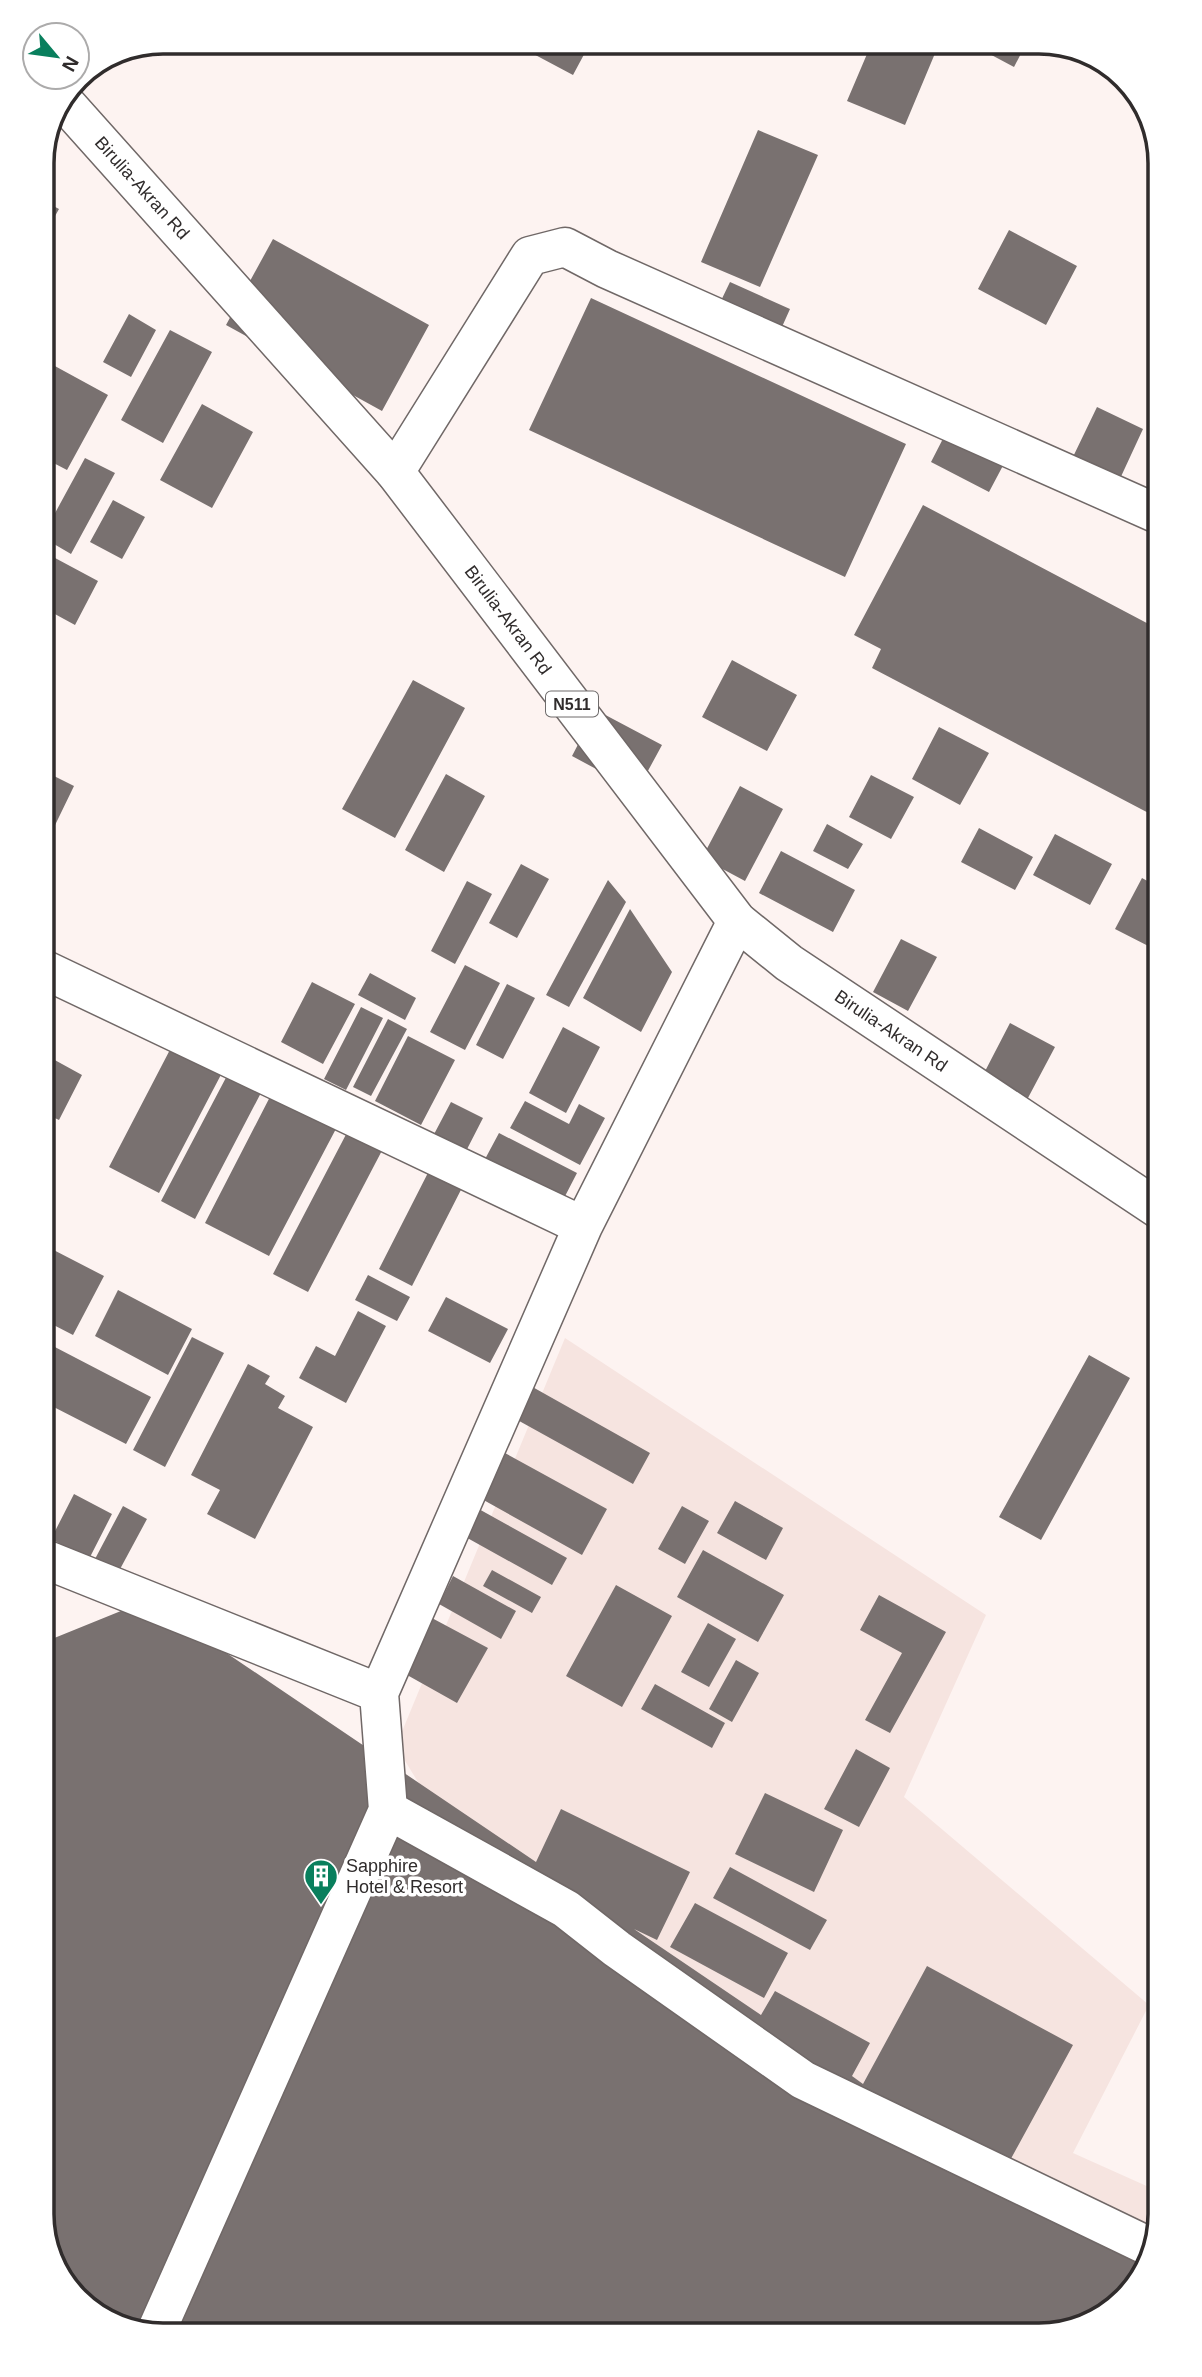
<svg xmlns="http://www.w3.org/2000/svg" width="1202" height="2377" font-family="Helvetica,sans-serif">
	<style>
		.built { fill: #f6e4e0 }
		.building { fill: #797170 }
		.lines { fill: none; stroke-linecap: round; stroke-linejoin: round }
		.minor-casing { stroke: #706867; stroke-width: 41 }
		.highway-casing { stroke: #706867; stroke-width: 41 }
		.minor { stroke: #fff; stroke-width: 38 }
		.highway { stroke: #fff; stroke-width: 38 }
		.labels { text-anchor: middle; stroke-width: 7; stroke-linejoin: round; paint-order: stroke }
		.shield { fill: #fff; stroke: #6e6b6b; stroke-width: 2 }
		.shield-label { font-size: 16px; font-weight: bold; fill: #302c2c }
		.street-label { font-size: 18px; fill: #302c2c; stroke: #fff }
		.poi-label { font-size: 18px; fill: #302c2c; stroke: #fff; text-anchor: start }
		.rim { fill: none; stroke: #302c2c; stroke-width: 3.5 }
	</style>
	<rect width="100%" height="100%" fill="#fdf3f1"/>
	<!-- built -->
	<path class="built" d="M 565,1338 L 986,1615 L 904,1797 L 1149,2005 L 1073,2153 L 1160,2192 L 1160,2214 L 1139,2281 L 1085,2326 L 421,1787 L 396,1746 Z"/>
	<!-- building -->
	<path class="building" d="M 1027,42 L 1014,67 L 969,43 Z
		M 844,44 L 917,44 L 936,51 L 905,125 L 847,101 L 867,54 Z
		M 527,47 L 588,47 L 573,75 L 526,50 Z
		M 758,130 L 818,155 L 760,287 L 701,262 Z
		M 42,200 L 59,209 L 42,239 Z
		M 1009,230 L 1077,266 L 1046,325 L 978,289 Z
		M 273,239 L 429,325 L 382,411 L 226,325 Z
		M 730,282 L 790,309 L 777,338 L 716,311 Z
		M 591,298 L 906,444 L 845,577 L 529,430 Z
		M 129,314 L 156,330 L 131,377 L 103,362 Z
		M 170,330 L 212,352 L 163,443 L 121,420 Z
		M 42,359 L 108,395 L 67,470 L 42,457 Z
		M 202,404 L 253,432 L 212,508 L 160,480 Z
		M 1097,407 L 1143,429 L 1118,483 L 1071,461 Z
		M 949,427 L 1007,458 L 989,492 L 931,462 Z
		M 85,458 L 115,473 L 71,554 L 42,537 Z
		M 113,500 L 145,517 L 122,559 L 90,542 Z
		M 923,505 L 1160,630 L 1160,819 L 872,668 L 881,649 L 854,635 Z
		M 42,551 L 98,581 L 75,625 L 42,607 Z
		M 732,660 L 797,695 L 767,751 L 702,717 Z
		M 413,680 L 465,708 L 395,838 L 342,809 Z
		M 596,710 L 662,745 L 637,791 L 572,756 Z
		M 939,727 L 989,753 L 960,805 L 912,779 Z
		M 42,770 L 74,786 L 42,852 Z
		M 446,774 L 485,796 L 444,872 L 405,850 Z
		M 871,775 L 914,797 L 891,839 L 849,817 Z
		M 740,786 L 783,809 L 745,881 L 702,858 Z
		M 827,824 L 863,844 L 848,869 L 813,851 Z
		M 979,828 L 1033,857 L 1015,890 L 961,862 Z
		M 1055,834 L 1112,864 L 1090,905 L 1033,875 Z
		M 781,851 L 855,890 L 833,932 L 759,893 Z
		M 521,864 L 549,879 L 517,938 L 489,923 Z
		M 1142,878 L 1160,888 L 1160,952 L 1115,929 Z
		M 608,880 L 626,902 L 569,1007 L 546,995 Z
		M 467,881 L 492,894 L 455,964 L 431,951 Z
		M 630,909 L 672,972 L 641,1032 L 583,998 Z
		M 901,939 L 937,957 L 908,1011 L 873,992 Z
		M 465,965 L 500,983 L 465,1050 L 430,1032 Z
		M 370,973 L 416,998 L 405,1020 L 358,995 Z
		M 312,982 L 355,1004 L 323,1064 L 281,1042 Z
		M 507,984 L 535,998 L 503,1059 L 476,1045 Z
		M 361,1007 L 383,1018 L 346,1090 L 324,1079 Z
		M 388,1019 L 407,1029 L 371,1096 L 353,1087 Z
		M 1010,1023 L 1055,1047 L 1011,1130 L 967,1106 Z
		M 563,1027 L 600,1047 L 566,1113 L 529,1093 Z
		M 408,1036 L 455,1060 L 421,1125 L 375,1101 Z
		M 174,1042 L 224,1069 L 159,1193 L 109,1167 Z
		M 42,1053 L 82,1075 L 59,1120 L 42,1112 Z
		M 230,1070 L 264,1087 L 195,1219 L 161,1201 Z
		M 273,1091 L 338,1125 L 269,1256 L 205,1223 Z
		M 525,1101 L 569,1124 L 579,1104 L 605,1118 L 580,1165 L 510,1128 Z
		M 451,1102 L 483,1118 L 464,1155 L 432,1138 Z
		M 352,1123 L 387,1141 L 308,1292 L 273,1274 Z
		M 499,1133 L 577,1173 L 562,1202 L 484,1161 Z
		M 434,1161 L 467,1178 L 412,1286 L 379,1269 Z
		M 42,1244 L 104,1276 L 73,1335 L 42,1319 Z
		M 368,1275 L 410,1297 L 397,1321 L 355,1300 Z
		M 118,1290 L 192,1329 L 168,1375 L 95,1336 Z
		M 446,1297 L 508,1329 L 490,1363 L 428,1331 Z
		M 358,1311 L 386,1326 L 346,1403 L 299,1378 L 316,1346 L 335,1356 Z
		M 192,1337 L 224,1353 L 165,1467 L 133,1450 Z
		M 51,1345 L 151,1397 L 126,1444 L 42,1401 L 42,1363 Z
		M 1089,1355 L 1130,1378 L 1041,1540 L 999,1517 Z
		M 248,1364 L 270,1376 L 265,1384 L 285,1396 L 278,1408 L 313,1427 L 255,1539 L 207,1514 L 220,1490 L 191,1475 Z
		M 529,1385 L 650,1453 L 633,1484 L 512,1417 Z
		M 505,1453 L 607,1509 L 582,1555 L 480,1498 Z
		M 74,1494 L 112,1514 L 89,1559 L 51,1539 Z
		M 735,1501 L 783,1528 L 766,1560 L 717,1533 Z
		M 123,1506 L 147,1519 L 119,1571 L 95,1559 Z
		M 682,1506 L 709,1521 L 685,1564 L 658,1549 Z
		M 477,1508 L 567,1558 L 552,1585 L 462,1535 Z
		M 703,1550 L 784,1595 L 758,1642 L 677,1597 Z
		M 492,1570 L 541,1597 L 532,1613 L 483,1586 Z
		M 453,1576 L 516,1611 L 501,1639 L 439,1604 Z
		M 616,1585 L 672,1616 L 622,1707 L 566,1676 Z
		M 879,1595 L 946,1632 L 890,1733 L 865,1720 L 902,1653 L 860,1630 Z
		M 148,1600 L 536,1862 L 561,1809 L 690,1872 L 657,1940 L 634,1929 L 761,2015 L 775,1991 L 870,2043 L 852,2076 L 863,2084 L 927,1966 L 1073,2045 L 1007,2166 L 1149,2251 L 1139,2281 L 1085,2326 L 156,2335 L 90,2310 L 51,2260 L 42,2213 L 42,1643 Z
		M 430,1617 L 488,1648 L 457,1703 L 400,1671 Z
		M 708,1623 L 736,1639 L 709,1687 L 681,1672 Z
		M 736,1660 L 759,1673 L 732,1722 L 709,1709 Z
		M 655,1684 L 725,1723 L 712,1748 L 641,1709 Z
		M 856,1749 L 890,1768 L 859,1827 L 824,1809 Z
		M 765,1793 L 843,1830 L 814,1892 L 735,1854 Z
		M 730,1867 L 827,1920 L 810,1950 L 713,1898 Z
		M 695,1903 L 788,1953 L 764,1998 L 670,1947 Z"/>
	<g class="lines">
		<!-- minor casing -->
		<g class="minor-casing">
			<path id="minor" d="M 395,472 L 530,256 L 565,247 L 607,269 L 1160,515
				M 43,969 L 583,1226
				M 42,1558 L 379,1693
				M 388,1810 L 566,1909 L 617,1949 L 803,2080 L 1150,2247
				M 155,2334 L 388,1810 L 379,1693 L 583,1226 L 737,921"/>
		</g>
		<!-- highway casing -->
		<g class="highway-casing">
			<path id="highway" d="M 66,104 L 395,472 L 737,921 L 789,963 L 1160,1210"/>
		</g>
		<!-- minor -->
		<use href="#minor" class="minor"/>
		<!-- highway -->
		<use href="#highway" class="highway"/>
	</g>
	<!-- icons -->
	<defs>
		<g id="building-pin" transform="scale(1.75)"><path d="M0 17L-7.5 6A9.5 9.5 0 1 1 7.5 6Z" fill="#097f5d" stroke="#fff"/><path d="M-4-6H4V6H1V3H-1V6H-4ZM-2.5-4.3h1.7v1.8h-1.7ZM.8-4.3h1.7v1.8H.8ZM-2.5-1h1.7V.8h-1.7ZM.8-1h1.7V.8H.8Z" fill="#fff"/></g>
	</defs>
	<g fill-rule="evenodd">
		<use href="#building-pin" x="321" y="1876"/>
	</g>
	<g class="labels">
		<!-- shield labels -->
		<rect class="shield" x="546" y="691.5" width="52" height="25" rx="5"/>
		<g class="shield-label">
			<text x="572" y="710">N511</text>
		</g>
		<!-- street labels -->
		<g class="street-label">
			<text transform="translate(142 188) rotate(48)" y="6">Birulia-Akran Rd</text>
			<text transform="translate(508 620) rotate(53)" y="6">Birulia-Akran Rd</text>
			<text transform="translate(891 1031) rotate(34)" y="6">Birulia-Akran Rd</text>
		</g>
		<!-- poi labels -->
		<g class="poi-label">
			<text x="346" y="1872">Sapphire<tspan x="346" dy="21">Hotel &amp; Resort</tspan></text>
		</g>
	</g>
	<!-- crop -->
	<path d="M0 0H1202V2377H0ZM163 54H1039A109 109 0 0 1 1148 163V2214A109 109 0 0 1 1039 2323H163A109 109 0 0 1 54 2214V163A109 109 0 0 1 163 54Z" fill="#fff" fill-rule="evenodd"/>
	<path class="rim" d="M163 54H1039A109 109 0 0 1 1148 163V2214A109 109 0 0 1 1039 2323H163A109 109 0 0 1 54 2214V163A109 109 0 0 1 163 54Z"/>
	<!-- north arrow -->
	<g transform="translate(56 56) rotate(119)"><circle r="33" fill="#ffffff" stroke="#acabab" stroke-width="2"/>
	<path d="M0-5L12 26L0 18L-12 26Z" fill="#097f5d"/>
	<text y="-10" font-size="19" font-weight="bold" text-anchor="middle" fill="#302c2c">N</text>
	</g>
</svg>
